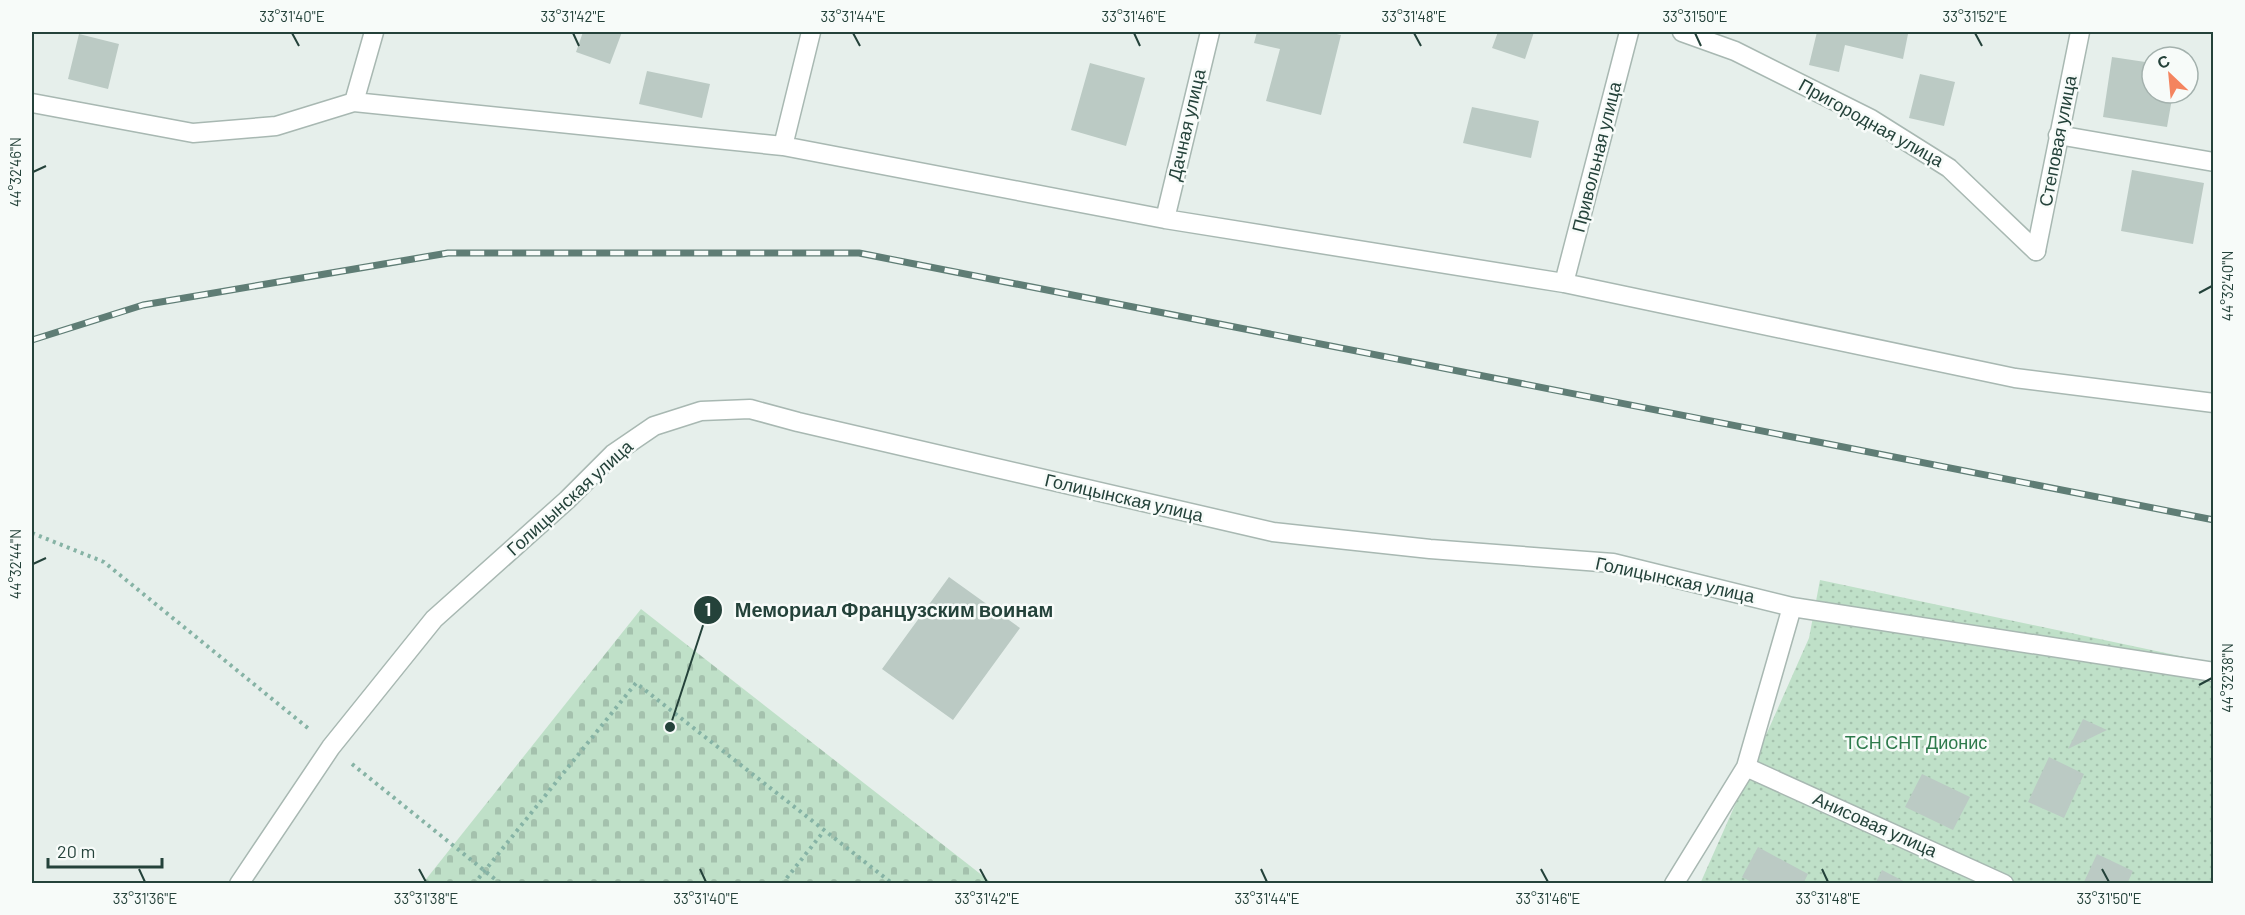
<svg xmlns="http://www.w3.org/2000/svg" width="2245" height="915" font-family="Barlow,sans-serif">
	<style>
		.cemetery { fill: url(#cemetery-stones) }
		.garden { fill: url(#garden-dots) }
		.building { fill: #bbcac4 }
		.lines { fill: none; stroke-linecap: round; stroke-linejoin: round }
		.service-casing { stroke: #a8b8b2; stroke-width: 21 }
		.minor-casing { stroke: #a8b8b2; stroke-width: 21 }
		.path { stroke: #86b3a5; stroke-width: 4; stroke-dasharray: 3 4.5; stroke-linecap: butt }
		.service { stroke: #fff; stroke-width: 18 }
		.minor { stroke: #fff; stroke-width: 18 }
		.rail-casing { stroke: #5f7d75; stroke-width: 7 }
		.rail { stroke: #f7fbf9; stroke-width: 4.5; stroke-dasharray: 14; stroke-linecap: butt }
		.ticks { fill: none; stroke: #24423a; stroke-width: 2 }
		.labels { text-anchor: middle; stroke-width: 5; stroke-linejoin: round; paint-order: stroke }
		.street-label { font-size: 18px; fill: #24423a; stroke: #f7fbf9 }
		.park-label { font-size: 18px; fill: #2d7a4b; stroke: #f7fbf9 }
		.leader { fill: none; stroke: #24423a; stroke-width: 2 }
		.callout-dot { fill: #24423a; stroke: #f7fbf9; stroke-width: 2 }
		.mark-label { font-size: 18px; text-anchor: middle; font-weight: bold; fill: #fff }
		.callout-label { font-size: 20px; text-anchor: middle; font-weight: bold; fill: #24423a; stroke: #f7fbf9; stroke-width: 5; stroke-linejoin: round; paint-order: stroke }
		.neatline { fill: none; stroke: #24423a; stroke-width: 2 }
		.ticks-label { font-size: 15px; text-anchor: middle; fill: #24423a }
	</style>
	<defs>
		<pattern id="cemetery-stones" width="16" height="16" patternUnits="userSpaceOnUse" patternTransform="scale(1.5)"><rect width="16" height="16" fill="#bfe0c8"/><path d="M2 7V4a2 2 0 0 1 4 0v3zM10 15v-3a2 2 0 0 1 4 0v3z" fill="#a4c1ad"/></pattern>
		<pattern id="garden-dots" width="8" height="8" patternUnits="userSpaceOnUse" patternTransform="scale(1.5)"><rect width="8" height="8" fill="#bfe0c8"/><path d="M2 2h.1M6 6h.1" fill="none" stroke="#a4c1ad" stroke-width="1.8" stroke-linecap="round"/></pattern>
	</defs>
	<rect width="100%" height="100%" fill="#e6efeb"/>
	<!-- cemetery -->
	<path class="cemetery" d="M 641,609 L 992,883 L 423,883 Z"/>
	<!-- garden -->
	<path class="garden" d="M 1820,580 L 2213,663 L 2213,883 L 1700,884 L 1809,638 Z"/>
	<!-- building -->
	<path class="building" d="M 583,32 L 622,32 L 610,64 L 576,52 Z
		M 1257,32 L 1328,32 L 1341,35 L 1321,115 L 1266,101 L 1280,49 L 1254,43 Z
		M 1498,32 L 1534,32 L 1525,59 L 1492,48 Z
		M 1817,32 L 1897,32 L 1908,34 L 1903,59 L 1845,45 L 1839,72 L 1809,65 Z
		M 79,34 L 119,44 L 108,89 L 68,79 Z
		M 2112,57 L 2152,63 L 2152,93 L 2173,93 L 2167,127 L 2103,117 Z
		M 1090,63 L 1145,78 L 1126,146 L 1071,130 Z
		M 647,71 L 710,84 L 702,118 L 639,104 Z
		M 1920,74 L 1955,82 L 1944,126 L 1909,118 Z
		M 1472,107 L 1539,121 L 1531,158 L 1463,143 Z
		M 2132,170 L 2204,183 L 2193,244 L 2121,231 Z
		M 949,577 L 1020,628 L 953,720 L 882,669 Z
		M 2083,719 L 2107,730 L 2068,749 Z
		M 2049,757 L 2084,774 L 2064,818 L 2028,802 Z
		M 1922,774 L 1970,797 L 1953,830 L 1905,807 Z
		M 1758,847 L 1808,874 L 1803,884 L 1755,884 L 1742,877 Z
		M 2097,854 L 2133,871 L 2127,884 L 2083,884 Z
		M 1882,870 L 1909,884 L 1875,884 Z"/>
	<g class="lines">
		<!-- service casing -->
		<g class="service-casing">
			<path id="service" d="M 1682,32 L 1735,51 L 1871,119 L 1949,168 L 2036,251"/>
		</g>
		<!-- minor casing -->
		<g class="minor-casing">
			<path id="minor" d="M 354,102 L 374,32
				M 32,103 L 193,133 L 276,126 L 354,102 L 783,146 L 1165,219 L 1564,283 L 2015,378 L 2214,403
				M 2058,135 L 2214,162
				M 783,146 L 811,32
				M 1165,219 L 1210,32
				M 2036,251 L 2080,32
				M 1564,283 L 1629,32
				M 1746,767 L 2004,884
				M 239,884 L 331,747 L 434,619 L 567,500 L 613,454 L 654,426 L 701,411 L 750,409 L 798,422 L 1273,532 L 1430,549 L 1613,563 L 1792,607 L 2214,672
				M 1674,884 L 1746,767 L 1792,607"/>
		</g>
		<!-- path -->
		<path class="path" d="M 32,533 L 104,562 L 309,729
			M 352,764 L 501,884
			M 474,884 L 636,683 L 893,884
			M 782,884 L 824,831"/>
		<!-- service -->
		<use href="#service" class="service"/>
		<!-- minor -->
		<use href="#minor" class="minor"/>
		<!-- rail casing -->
		<g class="rail-casing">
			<path id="rail" d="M 32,340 L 143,305 L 448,253 L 859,253 L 2214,520"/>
		</g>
		<!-- rail -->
		<use href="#rail" class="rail"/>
	</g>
	<!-- ticks -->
	<path class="ticks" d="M 292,33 L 299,46M 573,33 L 579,46M 853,33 L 860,46M 1134,33 L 1140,46M 1414,33 L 1421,46M 1695,33 L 1701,46M 1975,33 L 1982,46M 33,172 L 46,166M 2199,293 L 2212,286M 33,564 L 46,558M 2199,685 L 2212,678M 139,869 L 145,882M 419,869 L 426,882M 700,869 L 706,882M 980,869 L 987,882M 1261,869 L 1267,882M 1541,869 L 1548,882M 1822,869 L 1828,882M 2102,869 L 2109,882"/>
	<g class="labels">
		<!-- street labels -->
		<g class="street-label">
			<text transform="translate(1871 123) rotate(29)" y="6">Пригородная улица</text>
			<text transform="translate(1187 125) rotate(-77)" y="6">Дачная улица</text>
			<text transform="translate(2058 141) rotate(-79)" y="6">Степовая улица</text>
			<text transform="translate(1597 157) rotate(-76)" y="6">Привольная улица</text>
			<text transform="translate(570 498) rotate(-42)" y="6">Голицынская улица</text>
			<text transform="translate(1124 498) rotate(13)" y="6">Голицынская улица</text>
			<text transform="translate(1675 580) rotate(12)" y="6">Голицынская улица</text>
			<text transform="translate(1875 825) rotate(24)" y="6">Анисовая улица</text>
		</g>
		<!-- park labels -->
		<g class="park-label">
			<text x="1916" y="749">ТСН СНТ Дионис</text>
		</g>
	</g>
	<!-- callouts -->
	<path class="leader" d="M670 727L708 610"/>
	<g class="callout-dot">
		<circle cx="670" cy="727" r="6"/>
		<circle cx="708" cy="610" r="15"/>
	</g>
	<g class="mark-label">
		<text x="708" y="616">1</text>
	</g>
	<g class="callout-label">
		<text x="894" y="617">Мемориал Французским воинам</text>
	</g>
	<!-- border -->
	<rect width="2245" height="915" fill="none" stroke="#f7fbf9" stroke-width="66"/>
	<!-- north arrow -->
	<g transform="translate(2170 75) rotate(334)"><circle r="28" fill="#f7fbf9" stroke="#a3b1ad" stroke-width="1.5"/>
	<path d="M0-4.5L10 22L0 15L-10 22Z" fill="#f4845f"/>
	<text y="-9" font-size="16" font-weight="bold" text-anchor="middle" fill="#24423a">С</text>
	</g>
	<!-- scale -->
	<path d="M48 858v9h114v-9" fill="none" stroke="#24423a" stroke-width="3"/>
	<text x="57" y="858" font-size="18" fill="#24423a" stroke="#f7fbf9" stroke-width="4.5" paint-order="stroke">20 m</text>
	<rect x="33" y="33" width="2179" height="849" class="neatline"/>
	<g class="ticks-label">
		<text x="292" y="22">33°31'40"E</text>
		<text x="573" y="22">33°31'42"E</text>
		<text x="853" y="22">33°31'44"E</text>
		<text x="1134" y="22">33°31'46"E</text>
		<text x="1414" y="22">33°31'48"E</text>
		<text x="1695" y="22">33°31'50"E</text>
		<text x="1975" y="22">33°31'52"E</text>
		<text transform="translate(16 172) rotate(-90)" y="5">44°32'46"N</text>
		<text transform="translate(2228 286) rotate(-90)" y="5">44°32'40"N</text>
		<text transform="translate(16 564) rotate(-90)" y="5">44°32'44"N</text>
		<text transform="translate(2228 678) rotate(-90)" y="5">44°32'38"N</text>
		<text x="145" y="904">33°31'36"E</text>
		<text x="426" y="904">33°31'38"E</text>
		<text x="706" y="904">33°31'40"E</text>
		<text x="987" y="904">33°31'42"E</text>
		<text x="1267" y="904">33°31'44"E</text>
		<text x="1548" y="904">33°31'46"E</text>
		<text x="1828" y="904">33°31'48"E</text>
		<text x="2109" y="904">33°31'50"E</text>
	</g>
</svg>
